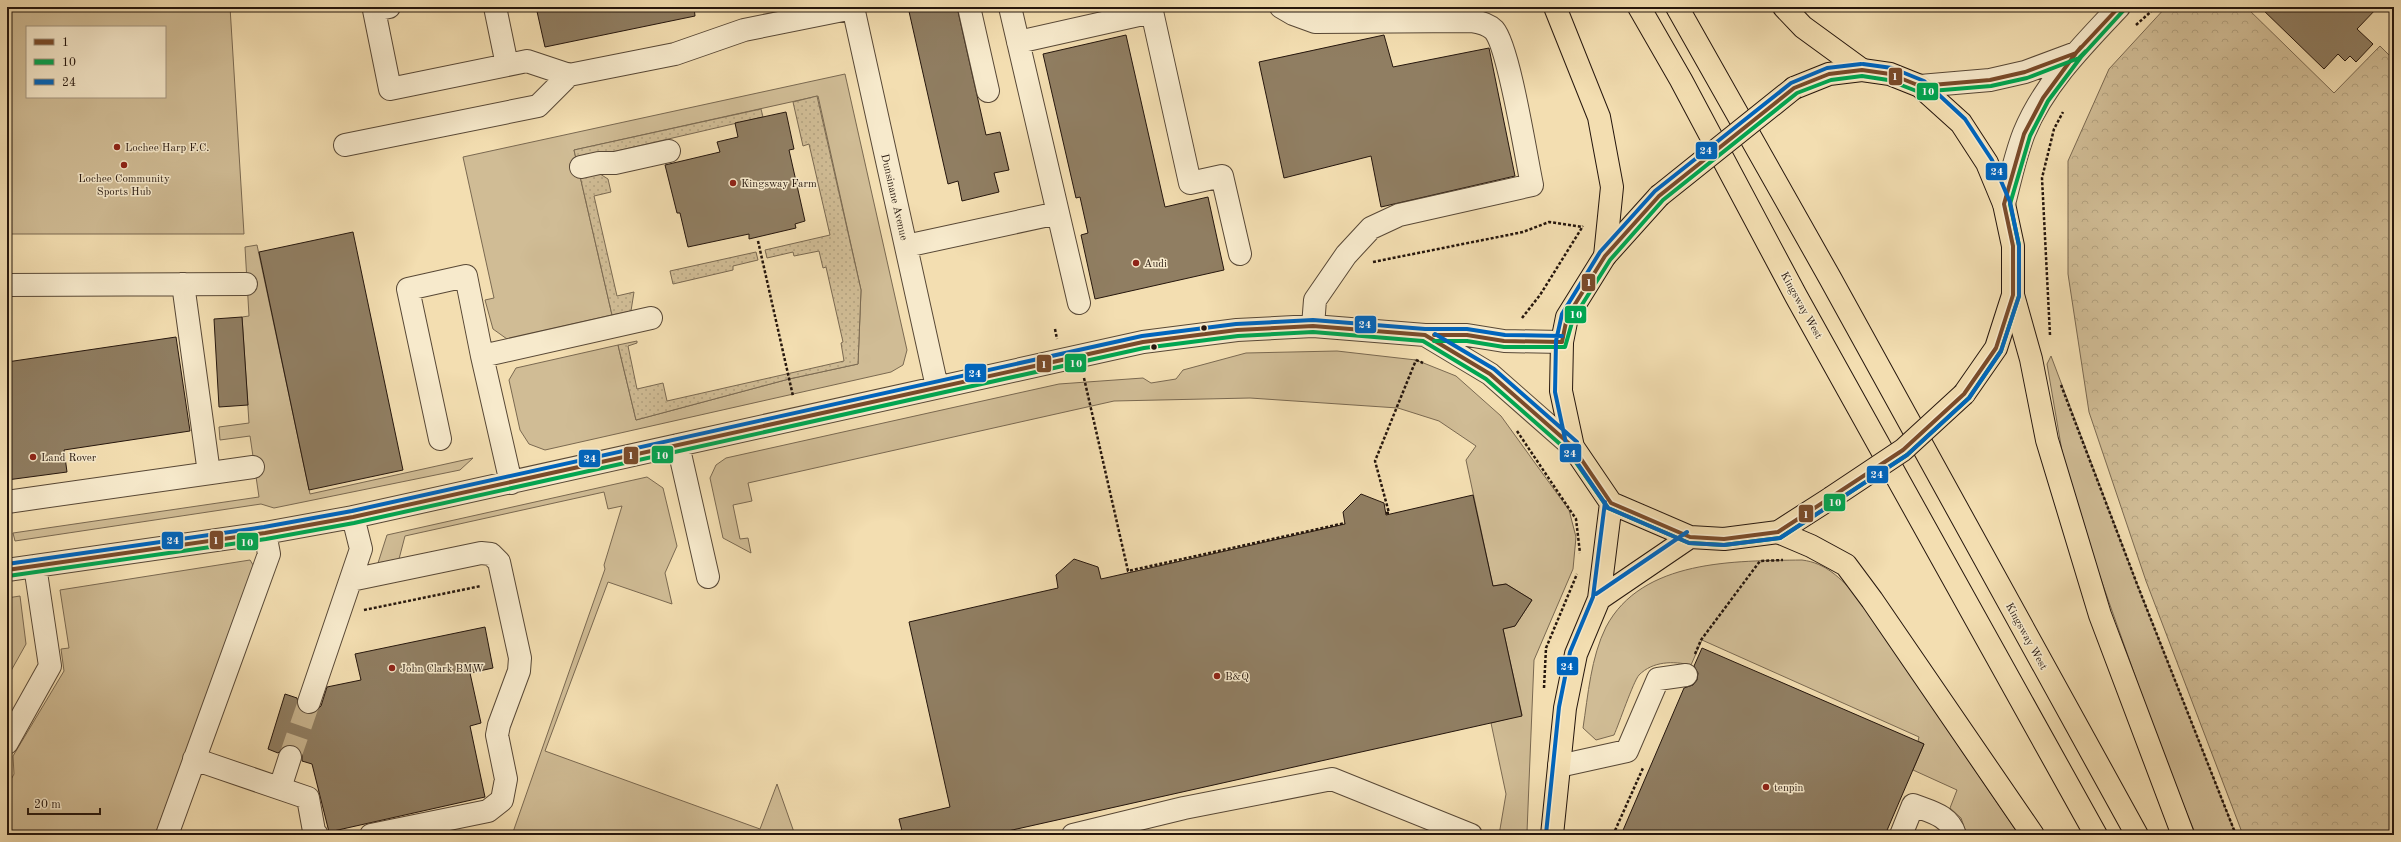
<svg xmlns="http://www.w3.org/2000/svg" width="2401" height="842" font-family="'Old Standard TT',serif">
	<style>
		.grass { fill: #d0bc95; stroke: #7a6951; fill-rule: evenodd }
		.forest { fill: url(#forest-crowns); stroke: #7a6951 }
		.garden { fill: url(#garden-dots); stroke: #7a6951 }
		.building { fill: #907e62; stroke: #25160d }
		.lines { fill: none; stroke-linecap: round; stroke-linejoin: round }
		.minor-tunnel { stroke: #cab690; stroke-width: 22; stroke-dasharray: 22 11; stroke-linecap: butt }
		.minor-casing { stroke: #584836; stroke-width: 24 }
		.major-casing { stroke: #25160d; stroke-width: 24 }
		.highway-casing { stroke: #25160d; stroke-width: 24 }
		.path { stroke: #25160d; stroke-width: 2.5; stroke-dasharray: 3 2; stroke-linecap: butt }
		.minor { stroke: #f7eacc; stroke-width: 22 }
		.major { stroke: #f3deb1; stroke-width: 22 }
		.highway { stroke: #f3deb1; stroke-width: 22 }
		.major-bridge-casing { stroke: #25160d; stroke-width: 24; stroke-linecap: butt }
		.major-bridge { stroke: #f3deb1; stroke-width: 22 }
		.bus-1-casing { stroke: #f7eacc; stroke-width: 7 }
		.bus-2-casing { stroke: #f7eacc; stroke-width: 7 }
		.bus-3-casing { stroke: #f7eacc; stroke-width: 7 }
		.bus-1 { stroke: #7a4b2a; stroke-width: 4 }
		.bus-2 { stroke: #00a651; stroke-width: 4 }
		.bus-3 { stroke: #0065bd; stroke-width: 4 }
		.poi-dot { fill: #8f2418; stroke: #f7eacc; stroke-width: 1.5 }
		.bus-dot { fill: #25160d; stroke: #f7eacc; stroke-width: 1.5 }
		.labels { text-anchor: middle; stroke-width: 3; stroke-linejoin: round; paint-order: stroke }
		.poi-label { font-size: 11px; fill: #25160d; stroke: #f7eacc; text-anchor: start }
		.street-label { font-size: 11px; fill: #25160d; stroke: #f7eacc }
		.line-badge { stroke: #f7eacc; stroke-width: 1.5 }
		.badge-label { font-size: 11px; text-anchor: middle; font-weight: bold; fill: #fff }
	</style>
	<defs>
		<pattern id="forest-crowns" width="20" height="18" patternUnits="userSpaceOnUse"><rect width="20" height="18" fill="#d0bc95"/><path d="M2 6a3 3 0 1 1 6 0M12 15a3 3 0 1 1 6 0" fill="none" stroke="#b2a17f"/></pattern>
		<pattern id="garden-dots" width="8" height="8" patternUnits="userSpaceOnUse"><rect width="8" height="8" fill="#d0bc95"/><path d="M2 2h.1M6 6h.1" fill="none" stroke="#b2a17f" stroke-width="1.8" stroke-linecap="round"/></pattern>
	</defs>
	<rect width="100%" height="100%" fill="#f3deb1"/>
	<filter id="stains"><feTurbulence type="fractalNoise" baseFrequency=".005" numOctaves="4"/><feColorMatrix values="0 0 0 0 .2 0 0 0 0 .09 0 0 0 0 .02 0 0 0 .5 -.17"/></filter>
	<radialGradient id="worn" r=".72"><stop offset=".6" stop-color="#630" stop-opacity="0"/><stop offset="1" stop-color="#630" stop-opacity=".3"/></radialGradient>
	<!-- grass -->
	<path class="grass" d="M 7,7 L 230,7 L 244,234 L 7,234 ZM 27,27 L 165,27 L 165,97 L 27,97 Z
		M 845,74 L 907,350 L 903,365 L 891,372 L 545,450 L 529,444 L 520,430 L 509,380 L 516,368 L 618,345 L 636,420 L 789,379 L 858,364 L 861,290 L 818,96 L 574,150 L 612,315 L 507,339 L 493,329 L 485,300 L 494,298 L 463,157 Z
		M 257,245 L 310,494 L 473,458 L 460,470 L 274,508 L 261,504 L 15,541 L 13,533 L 259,497 L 250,436 L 220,440 L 219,427 L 249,423 L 242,317 L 249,316 L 245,247 Z
		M 1337,351 L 1416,360 L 1456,376 L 1501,416 L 1569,510 L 1576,537 L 1573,569 L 1534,660 L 1527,832 L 1499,835 L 1506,794 L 1491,723 L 1522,715 L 1503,629 L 1515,626 L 1532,600 L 1506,584 L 1493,586 L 1466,460 L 1476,446 L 1439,421 L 1398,408 L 1250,398 L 1114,401 L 748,483 L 752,501 L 733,505 L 740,539 L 748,538 L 751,553 L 723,538 L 710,478 L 716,465 L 726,458 L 1059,384 L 1143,378 L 1151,383 L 1176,379 L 1183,370 L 1246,353 Z
		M 2051,356 L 2137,584 L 2236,835 L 2196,835 L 2168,769 L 2098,571 L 2063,457 L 2047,364 Z
		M 647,477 L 663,488 L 677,546 L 665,573 L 672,604 L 608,582 L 545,751 L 760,829 L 777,784 L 795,835 L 512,835 L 605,569 L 604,565 L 622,506 L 608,509 L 604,492 L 405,536 L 399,559 L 378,563 L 387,535 Z
		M 250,560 L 255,568 L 155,835 L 7,835 L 7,787 L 14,774 L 13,756 L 64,671 L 61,649 L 69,648 L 60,590 Z
		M 1802,560 C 1826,563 1840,578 1856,595 L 2019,835 L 1967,835 L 1961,818 L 1950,808 L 1957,790 L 1913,770 L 1924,744 L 1918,741 L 1919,737 L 1702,640 L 1691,665 C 1673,661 1653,661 1639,675 C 1633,682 1619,724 1614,735 L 1596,740 L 1583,728 C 1588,695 1591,657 1606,627 C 1642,559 1735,561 1802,560 Z
		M 20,596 L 26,644 L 7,678 L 7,598 Z"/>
	<!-- forest -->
	<path class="forest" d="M 2166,7 L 2246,7 L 2334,93 L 2380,46 L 2394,60 L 2394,835 L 2243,835 L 2146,581 L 2089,412 L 2068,274 L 2068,161 L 2109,69 Z"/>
	<!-- garden -->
	<path class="garden" d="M 817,96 L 861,290 L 858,364 L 789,379 L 636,420 L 618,345 L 637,341 L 637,343 L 628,346 L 637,389 L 663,383 L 667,401 L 844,361 L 841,343 L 843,342 L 826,267 L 823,268 L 819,251 L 794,256 L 793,252 L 767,258 L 765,250 L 830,235 L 809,144 L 803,146 L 793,102 Z
		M 761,109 L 763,117 L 578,160 L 608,179 L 611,192 L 594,196 L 617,296 L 634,292 L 631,311 L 612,315 L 574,150 Z
		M 756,252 L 758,260 L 733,266 L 733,270 L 673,284 L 670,271 Z"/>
	<!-- building -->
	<path class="building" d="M 536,7 L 694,7 L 695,16 L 545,47 Z
		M 908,7 L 957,7 L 986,135 L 1000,132 L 1009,170 L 994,173 L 999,192 L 962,201 L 958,181 L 948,184 Z
		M 2260,7 L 2378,7 L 2357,29 L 2373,44 L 2356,62 L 2350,56 L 2345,61 L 2338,54 L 2324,69 Z
		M 1126,35 L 1165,207 L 1208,197 L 1224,270 L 1095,299 L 1081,235 L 1088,233 L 1080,197 L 1076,198 L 1043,54 Z
		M 1384,35 L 1393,67 L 1489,48 L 1515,176 L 1381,207 L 1371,156 L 1284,178 L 1259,62 Z
		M 786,112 L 794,149 L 789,150 L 805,221 L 795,224 L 796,228 L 749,239 L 749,234 L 688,247 L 680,213 L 677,213 L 665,165 L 720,152 L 717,142 L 738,137 L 735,123 Z
		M 353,232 L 403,470 L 309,490 L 259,252 Z
		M 242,317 L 248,405 L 219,407 L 214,319 Z
		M 176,337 L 190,431 L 64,450 L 67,472 L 7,480 L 7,362 Z
		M 1361,494 L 1384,503 L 1386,515 L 1473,495 L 1493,586 L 1506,584 L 1532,600 L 1515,626 L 1503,629 L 1522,716 L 990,835 L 903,835 L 899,819 L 950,807 L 909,622 L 1058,588 L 1056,575 L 1074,559 L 1098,567 L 1101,579 L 1345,524 L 1343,512 Z
		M 485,627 L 493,668 L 470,673 L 481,723 L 470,726 L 485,797 L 329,832 L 312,764 L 302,761 L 302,754 L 294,745 L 287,745 L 278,753 L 268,749 L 285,694 L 297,698 L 300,710 L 312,714 L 321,706 L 327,687 L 361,680 L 355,654 Z
		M 1702,648 L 1924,744 L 1885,835 L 1621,835 L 1684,688 L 1693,685 L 1697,680 L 1698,673 L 1694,666 Z"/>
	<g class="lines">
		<!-- minor-tunnel -->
		<path class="minor-tunnel" d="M 290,757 L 309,702"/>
		<!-- minor casing -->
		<g class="minor-casing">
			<path id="minor" d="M 389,7 L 374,10 L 390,89 L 527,61 L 569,75 L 675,54 L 744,30 L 853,8
				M 495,7 L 507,65
				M 853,7 L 937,387
				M 969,7 L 988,91
				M 1010,7 L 1079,303
				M 1151,7 L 1190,183 L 1222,176 L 1240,254
				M 1281,7 L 1293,14 L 1315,22 L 1472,21 C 1479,22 1488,24 1494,30 C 1509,47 1526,157 1532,185 L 1399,215 L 1371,228 L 1346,255 L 1315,300 L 1313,326
				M 1018,42 L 1152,12
				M 1920,86 L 1990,80 L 2025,72 L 2076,53
				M 345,145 L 538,106 L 569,75
				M 581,167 L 599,163 L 615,163 L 669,151
				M 2004,204 C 2010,181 2015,156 2024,133 C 2044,84 2083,45 2119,7
				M 906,246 L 1058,213
				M 183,284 L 209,473
				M 7,285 L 246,284
				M 1425,335 L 1490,374 L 1573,447
				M 440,439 L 408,289 L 466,276 L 482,356
				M 678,445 L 708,577
				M 511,483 L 482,356 L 651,318
				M 7,502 L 253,467
				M 7,570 L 265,533 L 353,517 L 1143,342 L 1237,330 L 1313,326 L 1425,335 L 1467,335 L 1504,341 L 1562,342
				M 351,580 L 481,553 L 491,554 L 499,562 L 520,658 L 519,671 L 499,725 L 497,735 L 506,779 L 502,800 L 488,811 L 371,835
				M 309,702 L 361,549 L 353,517
				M 7,743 L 50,666 L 35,566
				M 194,759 L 308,798 L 314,831 L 317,835
				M 1559,766 L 1627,751 L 1658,679 L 1686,675
				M 280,788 L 290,757
				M 167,835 L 269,554 L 265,533
				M 1073,835 L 1184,808 L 1332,779 L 1471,835
				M 1901,835 L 1913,805 C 1931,812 1949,815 1955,835"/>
		</g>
		<!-- major casing -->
		<g class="major-casing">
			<path id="major" d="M 1794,88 L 1829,74 L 1862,70 L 1890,74 L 1920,86 L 1961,123 L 1987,163 L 2004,204 L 2013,246 L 2013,295 L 1996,348 L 1964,394
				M 1659,196 L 1605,256 L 1567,317 L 1562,342 L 1561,391 L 1573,447 L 1611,503 L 1690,537 L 1724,539 L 1778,532 L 1831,498
				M 1599,599 L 1690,537
				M 1552,835 L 1565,708 L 1576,654 L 1599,599 L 1611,503"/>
		</g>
		<!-- highway casing -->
		<g class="highway-casing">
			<path id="highway" d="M 1555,7 L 1599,117 L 1612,187 L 1605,256
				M 1639,7 L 1681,80 L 1796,296 L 2096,835
				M 1677,7 L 1830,278 L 2137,835
				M 1784,7 L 1803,27 L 1862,70
				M 2013,295 L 2031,359 L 2047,440 L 2100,615 L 2183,835
				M 1778,532 L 1811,546 L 1846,565 L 1872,600 L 2033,835"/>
		</g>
		<!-- path -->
		<path class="path" d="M 2136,25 L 2156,7
			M 758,241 L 793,396
			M 1373,262 L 1523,232 L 1549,222 L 1583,227
			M 1522,318 L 1540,295 L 1583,226
			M 1055,329 L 1057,339
			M 2050,335 L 2042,178 L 2054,129 L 2063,112
			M 1416,360 L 1423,363
			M 1084,378 L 1128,571 L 1345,523
			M 2061,385 L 2137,584 L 2236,835
			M 1517,431 L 1576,519 L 1580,553
			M 1386,513 L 1389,513 L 1375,461 L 1416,360
			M 7,528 L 10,546
			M 364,610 L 481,586
			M 1695,654 L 1701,640 L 1760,561 L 1783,560
			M 1544,688 L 1546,648 L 1577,574
			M 1613,835 L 1643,768"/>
		<!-- minor -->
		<use href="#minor" class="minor"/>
		<!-- major -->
		<use href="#major" class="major"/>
		<!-- highway -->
		<use href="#highway" class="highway"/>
		<!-- major-bridge casing -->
		<g class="major-bridge-casing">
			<path id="major-bridge" d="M 1659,196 L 1794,88
				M 1831,498 L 1903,450 L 1964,394"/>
		</g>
		<!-- major-bridge -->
		<use href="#major-bridge" class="major-bridge"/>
		<!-- bus-1 casing -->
		<g class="bus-1-casing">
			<path id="bus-1" d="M 1434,335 L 1467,335 L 1504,341 L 1562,342 L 1567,317 L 1605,256 L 1659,196 L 1794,88 L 1829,74 L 1862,70 L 1890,74 L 1920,86 L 1990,80 L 2025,72 L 2076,53 L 2081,47
				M 7,570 L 265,533 L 353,517 L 1143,342 L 1237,330 L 1313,326 L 1425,335 L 1490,374 L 1573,447 L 1611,503 L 1690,537 L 1724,539 L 1778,532 L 1903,450 L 1964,394 L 1996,348 L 2013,295 L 2013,246 L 2004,204 L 2024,134 L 2043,98 L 2076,53 L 2119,7"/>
		</g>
		<!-- bus-2 casing -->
		<g class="bus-2-casing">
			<path id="bus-2" d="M 1434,341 L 1467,341 L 1504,347 L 1565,347 L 1573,319 L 1610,260 L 1663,200 L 1797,93 L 1831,80 L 1862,76 L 1888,80 L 1919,92 L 1991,86 L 2027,78 L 2079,58 L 2086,51
				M 8,576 L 266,539 L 354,523 L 1144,348 L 1238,336 L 1313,332 L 1423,341 L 1486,379 L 1568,451 L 1608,508 L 1689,543 L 1724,545 L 1780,538 L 1907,455 L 1969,398 L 2001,351 L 2019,296 L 2019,245 L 2010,204 L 2030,136 L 2048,101 L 2081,57 L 2123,11"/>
		</g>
		<!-- bus-3 casing -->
		<g class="bus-3-casing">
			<path id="bus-3" d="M 1861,64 L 1827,68 L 1791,83 L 1655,191 L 1600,252 L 1562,314 L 1556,341 L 1555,392 L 1567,448 L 1608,508 L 1689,543 L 1724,545 L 1780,538 L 1907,455 L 1969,398 L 2001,351 L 2019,296 L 2019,246 L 2010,202 L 1992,160 L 1965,119 L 1924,81 L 1892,68 L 1863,64
				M 1435,334 L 1494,369 L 1577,442
				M 7,564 L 264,527 L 352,511 L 1142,336 L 1236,324 L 1313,320 L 1425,329 L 1467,329 L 1505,335 L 1562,336
				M 1596,594 L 1687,532
				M 1546,834 L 1559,707 L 1570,652 L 1593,597 L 1605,502"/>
		</g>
		<!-- bus-1 -->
		<use href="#bus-1" class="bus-1"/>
		<!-- bus-2 -->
		<use href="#bus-2" class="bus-2"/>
		<!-- bus-3 -->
		<use href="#bus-3" class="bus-3"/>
	</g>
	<!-- markers -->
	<g class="poi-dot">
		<circle cx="117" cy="147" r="4"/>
		<circle cx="124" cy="165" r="4"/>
		<circle cx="733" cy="183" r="4"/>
		<circle cx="1136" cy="263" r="4"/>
		<circle cx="33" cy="457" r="4"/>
		<circle cx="392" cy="668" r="4"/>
		<circle cx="1217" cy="676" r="4"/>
		<circle cx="1766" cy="787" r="4"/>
	</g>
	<g class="bus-dot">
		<circle cx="1204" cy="328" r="3.5"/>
		<circle cx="1154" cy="347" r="3.5"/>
	</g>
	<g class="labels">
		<!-- poi labels -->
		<g class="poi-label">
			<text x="125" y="151">Lochee Harp F.C.</text>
			<text x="124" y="182" text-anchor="middle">Lochee Community<tspan x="124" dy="13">Sports Hub</tspan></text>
			<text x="741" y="187">Kingsway Farm</text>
			<text x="1144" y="267">Audi</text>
			<text x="41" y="461">Land Rover</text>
			<text x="400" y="672">John Clark BMW</text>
			<text x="1225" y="680">B&amp;Q</text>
			<text x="1774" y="791">tenpin</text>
		</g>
		<!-- street labels -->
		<g class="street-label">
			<text transform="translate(895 197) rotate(77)" y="4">Dunsinane Avenue</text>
			<text transform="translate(1802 305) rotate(61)" y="4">Kingsway West</text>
			<text transform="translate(2027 636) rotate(61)" y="4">Kingsway West</text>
		</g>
	</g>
	<g class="line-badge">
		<rect x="1888" y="67" width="15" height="19" rx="4" fill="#7a4b2a"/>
		<rect x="1916" y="82" width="23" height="19" rx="4" fill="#00a651"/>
		<rect x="1695" y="141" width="23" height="19" rx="4" fill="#0065bd"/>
		<rect x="1985" y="162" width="23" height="19" rx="4" fill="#0065bd"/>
		<rect x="1581" y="273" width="15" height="19" rx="4" fill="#7a4b2a"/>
		<rect x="1564" y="305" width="23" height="19" rx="4" fill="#00a651"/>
		<rect x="1354" y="315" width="23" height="19" rx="4" fill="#0065bd"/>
		<rect x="1064" y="353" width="23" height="20" rx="4" fill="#00a651"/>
		<rect x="1036" y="354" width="16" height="19" rx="4" fill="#7a4b2a"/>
		<rect x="964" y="363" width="23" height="20" rx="4" fill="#0065bd"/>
		<rect x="1559" y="443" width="23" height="20" rx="4" fill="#0065bd"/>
		<rect x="651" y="445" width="23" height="19" rx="4" fill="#00a651"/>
		<rect x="623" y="446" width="16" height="19" rx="4" fill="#7a4b2a"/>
		<rect x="578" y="449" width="23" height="19" rx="4" fill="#0065bd"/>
		<rect x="1866" y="465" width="23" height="19" rx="4" fill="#0065bd"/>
		<rect x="1823" y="493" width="23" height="19" rx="4" fill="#00a651"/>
		<rect x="1798" y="504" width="16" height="19" rx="4" fill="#7a4b2a"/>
		<rect x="209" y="530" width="15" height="20" rx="4" fill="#7a4b2a"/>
		<rect x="161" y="531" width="23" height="19" rx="4" fill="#0065bd"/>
		<rect x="236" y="532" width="23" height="19" rx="4" fill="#00a651"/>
		<rect x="1556" y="656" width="23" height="20" rx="4" fill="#0065bd"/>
	</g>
	<g class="badge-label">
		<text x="1895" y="80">1</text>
		<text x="1928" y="95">10</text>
		<text x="1706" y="154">24</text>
		<text x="1997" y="175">24</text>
		<text x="1589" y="286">1</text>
		<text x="1576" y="318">10</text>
		<text x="1365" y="328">24</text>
		<text x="1076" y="367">10</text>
		<text x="1044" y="368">1</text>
		<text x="975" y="377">24</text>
		<text x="1570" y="457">24</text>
		<text x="662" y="459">10</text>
		<text x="631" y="459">1</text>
		<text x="590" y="462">24</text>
		<text x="1877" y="478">24</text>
		<text x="1835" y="506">10</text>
		<text x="1806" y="518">1</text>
		<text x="216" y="544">1</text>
		<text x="173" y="544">24</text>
		<text x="247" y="546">10</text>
		<text x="1567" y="670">24</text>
	</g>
	<!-- margin -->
	<rect width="2401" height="842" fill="none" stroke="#f3deb1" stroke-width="24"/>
	<rect x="8" y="8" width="2385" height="826" fill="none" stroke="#25160d" stroke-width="2"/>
	<rect x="12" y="12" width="2377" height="818" fill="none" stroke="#25160d"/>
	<!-- legend -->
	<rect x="26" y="26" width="140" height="72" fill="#f7eacc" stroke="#a39580"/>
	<rect x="34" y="39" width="20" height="6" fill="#7a4b2a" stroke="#a39580"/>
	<text x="62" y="46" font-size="12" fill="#25160d">1</text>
	<rect x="34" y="59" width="20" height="6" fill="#00a651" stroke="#a39580"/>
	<text x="62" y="66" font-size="12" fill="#25160d">10</text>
	<rect x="34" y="79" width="20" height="6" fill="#0065bd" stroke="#a39580"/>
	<text x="62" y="86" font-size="12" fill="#25160d">24</text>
	<!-- scale -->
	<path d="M28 808v6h72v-6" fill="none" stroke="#25160d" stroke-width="2"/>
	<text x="34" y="808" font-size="12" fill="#25160d" stroke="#f7eacc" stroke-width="3" paint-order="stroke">20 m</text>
	<rect width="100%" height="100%" filter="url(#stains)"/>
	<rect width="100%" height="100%" fill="url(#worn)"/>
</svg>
